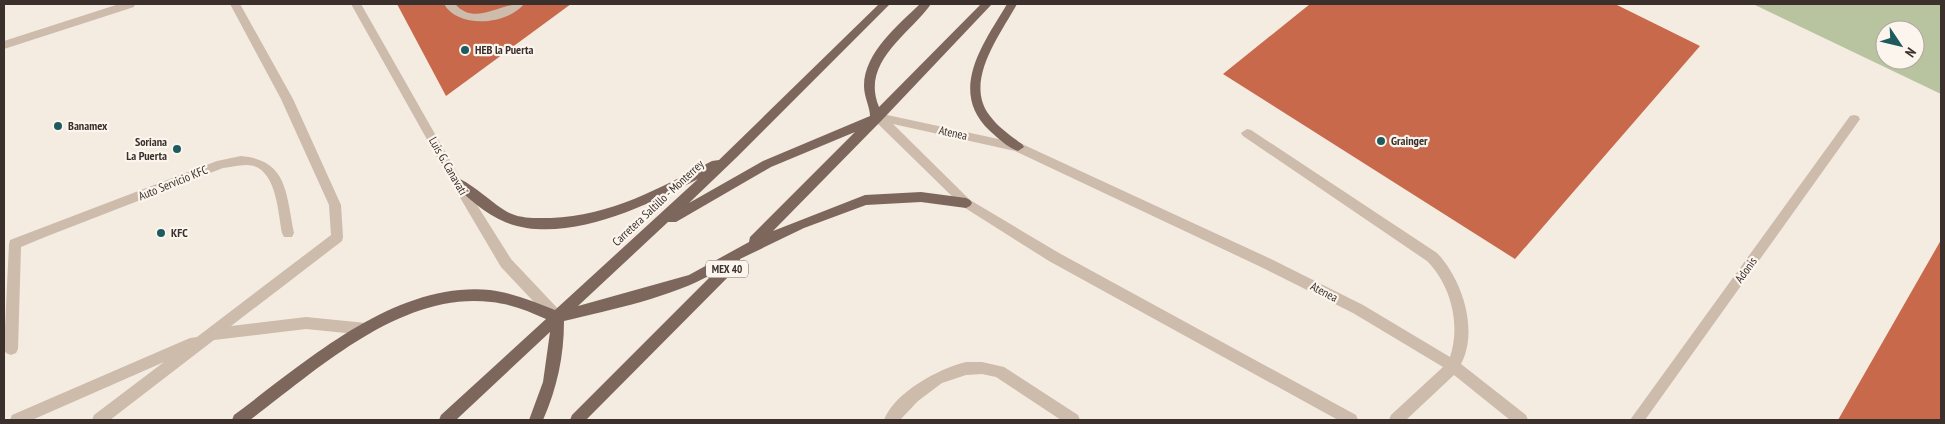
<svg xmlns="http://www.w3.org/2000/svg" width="1945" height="424" font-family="'PT Sans Narrow',sans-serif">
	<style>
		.green { fill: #b8c4a0; fill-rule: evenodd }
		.building { fill: #c8694b }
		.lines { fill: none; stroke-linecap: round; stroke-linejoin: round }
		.service { fill: #cdbbac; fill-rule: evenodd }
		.minor { fill: #cdbbac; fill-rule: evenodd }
		.primary { fill: #7d675c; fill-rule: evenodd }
		.poi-dot { fill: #1f5a5e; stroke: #fbf5ee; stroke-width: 2 }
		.labels { text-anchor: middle; stroke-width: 4.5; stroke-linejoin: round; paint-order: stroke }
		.shield { fill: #fbf5ee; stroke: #756b66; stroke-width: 1 }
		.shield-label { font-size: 11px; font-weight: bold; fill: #3b302b }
		.poi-label { font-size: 12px; font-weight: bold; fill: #3b302b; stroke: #fbf5ee; text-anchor: start }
		.street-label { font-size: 12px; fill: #3b302b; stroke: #fbf5ee }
	</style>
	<rect width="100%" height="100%" fill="#f4ebe1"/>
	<!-- green -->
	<path class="green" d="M 1753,4 L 1941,4 L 1941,94 ZM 1885,30 L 1915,30 L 1915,60 L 1885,60 Z"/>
	<!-- building -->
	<path class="building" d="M 397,4 L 571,4 L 446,96 Z
		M 1310,4 L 1615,4 L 1700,46 L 1515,259 L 1223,74 Z
		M 1941,240 L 1941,420 L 1838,420 Z"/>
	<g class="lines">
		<!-- service -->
		<path class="service" d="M 119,4 L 135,4 L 134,7 L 4,49 L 4,41 Z
			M 230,4 L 240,4 L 293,99 L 341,205 L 343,237 L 342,241 L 231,326 L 306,317 L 366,323 L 371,325 L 373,329 L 371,333 L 366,335 L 306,329 L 214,340 L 110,420 L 92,420 L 94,415 L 164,362 L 32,420 L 10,420 L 12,415 L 190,338 L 197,337 L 331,235 L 329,205 L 281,99 Z
			M 444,4 L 455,4 C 476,27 500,2 524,4 C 507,25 458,29 444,4 Z
			M 878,113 L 1022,144 L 1271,259 L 1363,305 L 1450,357 C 1461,325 1451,285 1427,261 L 1243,136 L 1241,133 L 1247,129 L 1251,130 L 1437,253 C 1462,279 1479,330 1461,364 L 1526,415 L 1528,420 L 1510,420 L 1454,375 L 1406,420 L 1389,420 L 1391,415 L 1443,367 L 1353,313 L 1261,267 L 1015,151 L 893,124 L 970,200 L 1059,253 L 1356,415 L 1358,420 L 1338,420 L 1049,261 L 962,206 L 874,120 L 872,117 L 874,114 Z
			M 1854,115 L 1858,116 L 1860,119 L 1858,122 L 1645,420 L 1630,420 L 1850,116 Z
			M 241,156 C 288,160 286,194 294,233 L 292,237 L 284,237 L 282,233 C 278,213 277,174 254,166 C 244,163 233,167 223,168 L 45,237 L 21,247 L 18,349 L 16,353 L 11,355 L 6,353 L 4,349 L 9,244 L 10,240 L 217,161 Z
			M 966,362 L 982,362 L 1004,367 L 1078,415 L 1080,420 L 1061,420 L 996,377 L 982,374 L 966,375 L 942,383 L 918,401 L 900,420 L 884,420 C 895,392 938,369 966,362 Z"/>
		<!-- minor -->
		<path class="minor" d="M 351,4 L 361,4 L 460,178 L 511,259 L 562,313 L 564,317 L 562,321 L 557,323 L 552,321 L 501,267 L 452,184 Z"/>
		<!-- primary -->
		<path class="primary" d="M 879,4 L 890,4 L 737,157 L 689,203 L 763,161 L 870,116 C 870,107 864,97 864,86 C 864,53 898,25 920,4 L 931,4 C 910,34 860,62 879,107 L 981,4 L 992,4 L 882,120 L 773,231 L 865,195 L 921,192 L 966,198 L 970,200 L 972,203 L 970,206 L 966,208 L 921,202 L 866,205 L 804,228 L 740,259 L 740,265 L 586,420 L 570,420 L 572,415 L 714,273 C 673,297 610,310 564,321 C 564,356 557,388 543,420 L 529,420 L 543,382 L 550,332 L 456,420 L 439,420 L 441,415 L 546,319 C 528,311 511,304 491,302 C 401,291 317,370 250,420 L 232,420 L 234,415 C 306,362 394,281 490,290 C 513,293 534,302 555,310 L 698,179 C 646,206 564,246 505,222 C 485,214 468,197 452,184 L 450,181 L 452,178 C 464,174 497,209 512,214 C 524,219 539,218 551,218 C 610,216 660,188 712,161 L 719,160 ZM 855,132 L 750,237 L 749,242 L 689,275 L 578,306 L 668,222 L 676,222 L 771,167 Z
			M 1007,4 L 1017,4 C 1000,35 963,82 990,116 C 999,128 1011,136 1022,144 L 1024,147 L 1018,151 C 1008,148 998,138 990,131 C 947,91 984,43 1007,4 Z"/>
	</g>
	<!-- markers -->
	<g class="poi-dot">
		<circle cx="465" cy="50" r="5"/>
		<circle cx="58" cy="126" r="5"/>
		<circle cx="1381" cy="141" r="5"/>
		<circle cx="177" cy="149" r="5"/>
		<circle cx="161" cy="233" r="5"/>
	</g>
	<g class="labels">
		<!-- shield labels -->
		<rect class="shield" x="706" y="260.5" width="42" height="17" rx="4"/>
		<g class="shield-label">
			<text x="727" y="273">MEX 40</text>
		</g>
		<!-- poi labels -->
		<g class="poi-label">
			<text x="475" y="54">HEB la Puerta</text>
			<text x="68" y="130">Banamex</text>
			<text x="1391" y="145">Grainger</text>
			<text x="167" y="146" text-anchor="end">Soriana<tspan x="167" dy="14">La Puerta</tspan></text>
			<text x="171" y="237">KFC</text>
		</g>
		<!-- street labels -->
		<g class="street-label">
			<text transform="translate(953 133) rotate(12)" y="4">Atenea</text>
			<text transform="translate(448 166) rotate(60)" y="4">Luis G. Canavati</text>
			<text transform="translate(173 183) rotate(-22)" y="4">Auto Servicio KFC</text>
			<text transform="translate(658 203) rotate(-43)" y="4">Carretera Saltillo - Monterrey</text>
			<text transform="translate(1746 270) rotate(-54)" y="4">Adonis</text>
			<text transform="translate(1324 292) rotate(27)" y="4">Atenea</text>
		</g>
	</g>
	<!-- border -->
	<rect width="1945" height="424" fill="none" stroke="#3b302b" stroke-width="10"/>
	<!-- north arrow -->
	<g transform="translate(1900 45) rotate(125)"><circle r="24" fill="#fbf5ee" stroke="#aea6a0"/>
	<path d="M0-4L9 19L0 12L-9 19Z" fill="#1f5a5e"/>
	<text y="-8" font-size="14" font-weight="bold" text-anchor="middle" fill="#3b302b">N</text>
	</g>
</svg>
